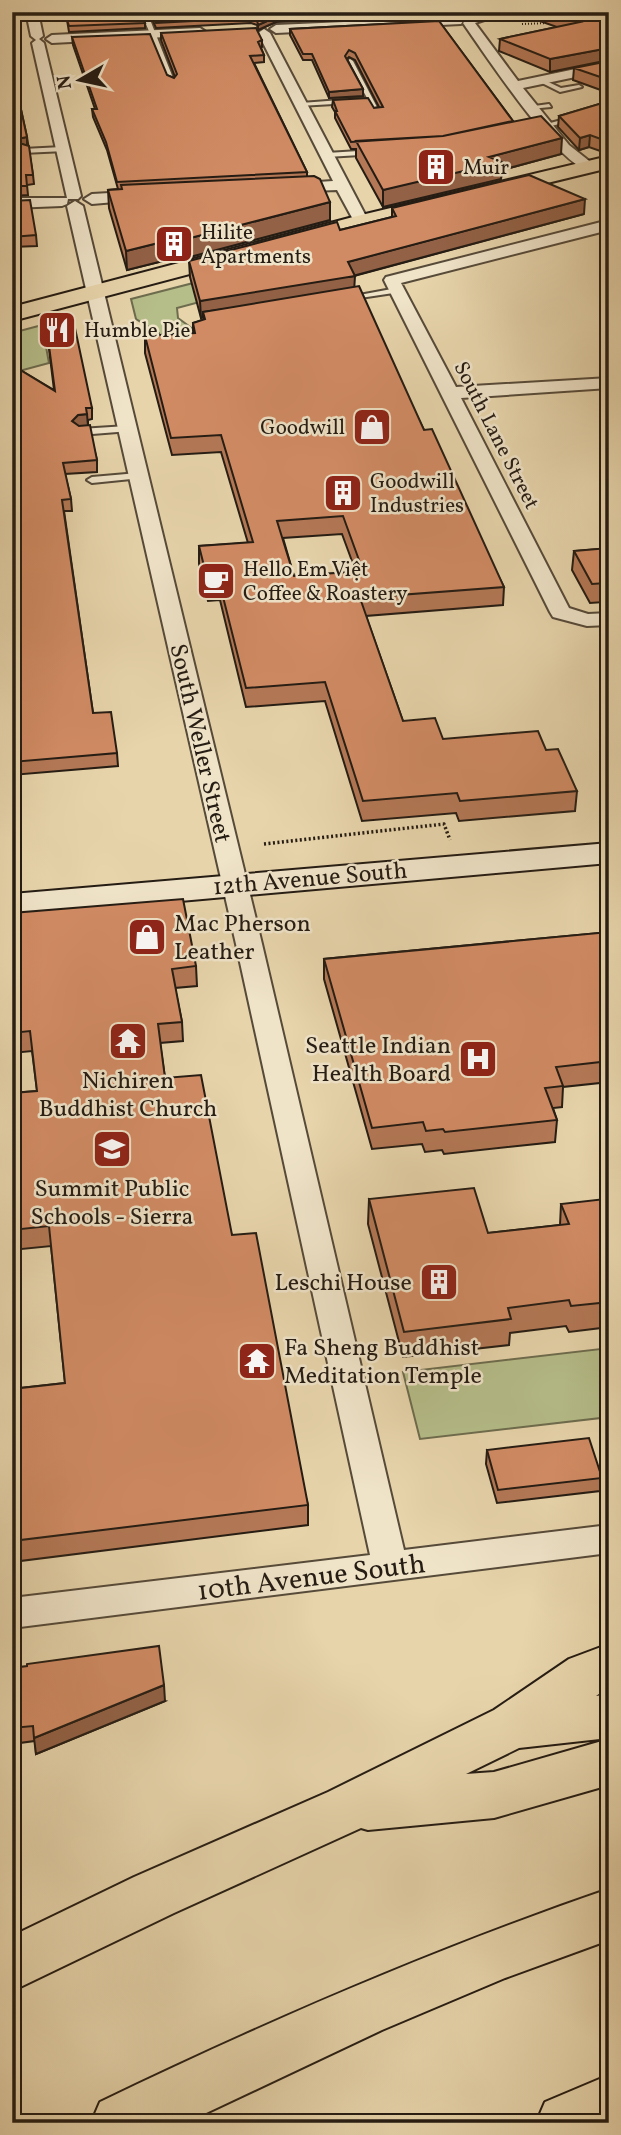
<svg xmlns="http://www.w3.org/2000/svg" width="621" height="2135" font-family="Vollkorn,serif">
	<style>
		.green { fill: #b5bd89; stroke: #6d6c4e; stroke-width: 2 }
		.lines { fill: none; stroke-linecap: round; stroke-linejoin: round }
		.service-casing { stroke: #564a39; stroke-width: 4 }
		.minor-casing { stroke: #564a39; stroke-width: 4 }
		.secondary-casing { stroke: #251c13; stroke-width: 4 }
		.primary-casing { stroke: #251c13; stroke-width: 4 }
		.motorway-casing { stroke: #251c13; stroke-width: 4 }
		.path-far1 { stroke: #251c13; stroke-width: 2; stroke-dasharray: 1 2; stroke-linecap: butt }
		.path { stroke: #251c13; stroke-width: 3.5; stroke-dasharray: 2 2.5; stroke-linecap: butt }
		.service { fill: #efe3c8; fill-rule: evenodd }
		.minor { fill: #efe3c8; fill-rule: evenodd }
		.secondary { fill: #efe3c8; fill-rule: evenodd }
		.primary { fill: #e7d4ab; fill-rule: evenodd }
		.motorway { fill: #e7d4ab; fill-rule: evenodd }
		.wall { fill: #b47856; stroke: #251c13; stroke-width: 2; fill-rule: evenodd }
		.shaded-wall { fill: #926146; stroke: #251c13; stroke-width: 2 }
		.building { fill: #d18b64; stroke: #251c13; stroke-width: 2; fill-rule: evenodd }
		.labels { text-anchor: middle; stroke-width: 5; stroke-linejoin: round; paint-order: stroke }
		.far-poi-label { font-size: 21px; fill: #251c13; stroke: #efe3c8; text-anchor: start }
		.far-street-label { font-size: 21px; fill: #251c13; stroke: #efe3c8 }
		.street-label { font-size: 24px; fill: #251c13; stroke: #efe3c8 }
		.poi-label { font-size: 24px; fill: #251c13; stroke: #efe3c8; text-anchor: start }
		.near-street-label { font-size: 28px; fill: #251c13; stroke: #efe3c8 }
	</style>
	<rect width="100%" height="100%" fill="#e7d4ab"/>
	<filter id="stains"><feTurbulence type="fractalNoise" baseFrequency=".00286" numOctaves="4"/><feColorMatrix values="0 0 0 0 .2 0 0 0 0 .09 0 0 0 0 .02 0 0 0 .5 -.17"/></filter>
	<radialGradient id="worn" r=".72"><stop offset=".6" stop-color="#630" stop-opacity="0"/><stop offset="1" stop-color="#630" stop-opacity=".3"/></radialGradient>
	<!-- green -->
	<path class="green" d="M 380,235 L 320,270 L 177,308 L 178,318 L 201,335 L 163,349 L 159,333 L 136,319 L 131,299 Z
		M 42,325 L 49,363 L 12,373 L 12,333 Z
		M 609,1348 L 609,1417 L 420,1439 L 403,1372 Z"/>
	<g class="lines">
		<!-- service casing -->
		<g class="service-casing">
			<path id="service" d="M 141,12 L 147,12 L 175,83 L 170,82 Z
				M 350,59 L 353,61 L 378,109 L 374,109 L 369,102 L 299,106 L 301,103 L 367,98 L 347,61 Z
				M 542,79 L 561,88 L 579,85 L 582,87 L 560,92 L 540,82 Z
				M 549,104 L 551,107 L 530,109 L 527,107 Z
				M 609,107 L 609,111 L 536,130 L 532,128 Z
				M 62,147 L 65,151 L 23,153 L 19,151 L 23,149 Z
				M 374,150 L 377,154 L 327,157 L 323,155 L 327,153 Z
				M 397,288 L 401,290 L 400,292 L 347,300 L 343,298 Z
				M 127,426 L 130,427 L 130,431 L 80,435 L 75,432 L 80,429 Z
				M 138,473 L 143,476 L 141,478 L 92,483 L 87,480 L 92,477 Z"/>
		</g>
		<!-- minor casing -->
		<g class="minor-casing">
			<path id="minor" d="M 26,12 L 38,12 L 43,36 L 39,39 L 44,43 L 81,196 L 78,199 L 68,199 L 67,204 L 62,206 L 12,208 L 12,198 L 67,198 L 32,43 L 36,40 L 31,36 Z
				M 488,12 L 510,12 L 475,23 L 518,81 L 609,62 L 609,70 L 523,88 L 569,145 L 593,164 L 595,167 L 593,170 C 565,177 481,48 463,23 L 471,16 Z
				M 457,17 L 463,21 L 461,24 L 276,33 L 270,29 L 276,25 Z
				M 200,28 L 206,32 L 204,35 L 52,43 L 46,39 L 52,35 Z
				M 264,29 L 270,33 L 369,222 L 366,225 L 356,225 L 337,190 L 287,192 L 280,188 L 287,184 L 333,181 L 258,33 Z
				M 145,191 L 150,193 L 153,196 L 150,199 L 92,204 L 84,199 L 92,194 Z
				M 75,201 L 83,206 L 262,944 L 404,1550 L 609,1525 L 609,1553 L 12,1628 L 12,1598 L 370,1555 L 236,944 L 67,206 Z
				M 609,220 L 609,230 L 401,283 L 456,387 L 609,378 L 609,388 L 461,398 L 569,608 L 588,614 L 609,613 L 609,625 L 587,626 L 553,617 L 550,612 L 384,280 L 386,277 Z"/>
		</g>
		<!-- secondary casing -->
		<g class="secondary-casing">
			<path id="secondary" d="M 609,843 L 609,863 L 12,916 L 12,894 Z"/>
		</g>
		<!-- primary casing -->
		<g class="primary-casing">
			<path id="primary" d="M 609,156 L 609,168 L 367,227 L 12,321 L 12,307 L 353,217 Z"/>
		</g>
		<!-- motorway casing -->
		<g class="motorway-casing">
			<path id="motorway" d="M 609,1644 L 609,1687 L 596,1696 L 609,1694 L 609,1738 L 519,1748 L 466,1774 L 494,1772 L 609,1739 L 609,1785 L 494,1818 L 368,1830 L 361,1828 L 174,1913 L 12,1991 L 12,1936 L 134,1877 L 328,1792 L 494,1710 L 569,1659 Z
				M 609,1889 L 609,1940 L 505,1978 L 382,2030 L 185,2123 L 91,2123 L 100,2102 C 266,2022 434,1949 609,1889 Z
				M 609,2075 L 609,2123 L 536,2123 L 545,2102 Z"/>
		</g>
		<!-- path-far1 -->
		<path class="path-far1" d="M 522,24 L 549,23"/>
		<!-- path -->
		<path class="path" d="M 602,645 L 609,659
			M 609,755 L 603,771 L 609,821
			M 264,844 L 444,824 L 450,840"/>
		<!-- service -->
		<use href="#service" class="service"/>
		<!-- minor -->
		<use href="#minor" class="minor"/>
		<!-- secondary -->
		<use href="#secondary" class="secondary"/>
		<!-- primary -->
		<use href="#primary" class="primary"/>
		<!-- motorway -->
		<use href="#motorway" class="motorway"/>
	</g>
	<!-- wall -->
	<path class="wall" d="M 68,12 L 140,12 L 145,23 L 145,28 L 69,32 L 67,20 L 70,19 Z
		M 149,12 L 228,12 L 229,14 L 256,12 L 429,12 L 429,16 L 276,22 L 258,30 L 257,25 L 251,23 L 156,28 Z
		M 514,12 L 609,12 L 609,60 L 550,72 L 499,51 L 500,39 L 557,27 Z
		M 439,21 L 513,121 L 561,154 L 502,170 L 501,179 L 383,207 L 356,158 L 356,149 L 351,149 L 335,118 L 335,112 L 332,107 L 333,100 L 374,108 L 379,107 L 355,60 L 349,57 L 347,59 L 363,89 L 363,96 L 329,98 L 312,60 L 303,60 L 290,35 L 290,29 Z
		M 161,33 L 262,40 L 262,47 L 261,48 L 264,55 L 264,62 L 254,63 L 307,172 L 307,176 L 330,220 L 171,262 L 167,260 L 127,270 L 109,208 L 108,190 L 118,189 L 107,150 L 93,117 L 92,109 L 95,109 L 73,45 L 72,37 L 174,78 L 175,77 L 161,40 Z
		M 12,48 L 19,72 L 20,81 L 15,82 L 27,137 L 33,175 L 34,184 L 27,185 L 28,195 L 12,196 Z
		M 609,61 L 609,93 L 573,80 L 574,68 Z
		M 609,101 L 609,154 L 589,147 L 579,150 L 558,127 L 559,116 Z
		M 12,201 L 36,235 L 37,246 L 12,247 Z
		M 392,208 L 584,214 L 354,276 L 354,287 L 424,430 L 504,587 L 503,605 L 366,616 L 403,721 L 443,739 L 546,750 L 577,791 L 575,811 L 459,821 L 456,813 L 362,821 L 325,701 L 246,707 L 220,600 L 208,601 L 199,564 L 199,546 L 248,543 L 221,452 L 172,455 L 145,353 L 145,336 L 193,333 L 193,323 L 204,320 L 203,317 L 201,318 L 190,277 L 189,261 L 340,230 L 392,217 ZM 342,534 L 356,572 L 294,576 L 283,538 Z
		M 45,316 L 92,408 L 92,419 L 88,420 L 88,425 L 97,460 L 97,472 L 65,474 L 71,499 L 72,511 L 64,511 L 93,713 L 117,753 L 118,766 L 12,775 L 12,365 L 54,390 Z
		M 609,548 L 609,608 L 604,602 L 590,603 L 572,570 L 574,551 Z
		M 12,913 L 196,966 L 197,986 L 175,988 L 182,1022 L 183,1041 L 160,1043 L 165,1078 L 232,1235 L 308,1505 L 308,1525 L 12,1562 L 12,1389 L 65,1383 L 51,1246 L 12,1250 L 12,1093 L 37,1091 L 32,1051 L 12,1053 Z
		M 609,932 L 609,1082 L 563,1087 L 562,1107 L 553,1108 L 557,1120 L 555,1142 L 444,1154 L 442,1150 L 425,1152 L 422,1144 L 372,1149 L 324,979 L 324,959 Z
		M 369,1199 L 488,1233 L 560,1225 L 561,1204 L 609,1208 L 609,1327 L 569,1332 L 566,1326 L 510,1333 L 509,1345 L 403,1357 L 368,1224 Z
		M 487,1450 L 602,1478 L 600,1491 L 497,1503 L 486,1464 Z
		M 12,1668 L 165,1701 L 36,1754 L 35,1741 L 12,1744 Z"/>
	<!-- shaded-wall -->
	<path class="shaded-wall" d="M 276,17 L 276,22 L 258,30 L 258,25 Z
		M 609,48 L 609,60 L 550,72 L 550,59 Z
		M 363,89 L 363,96 L 329,98 L 329,92 Z
		M 590,135 L 589,147 L 579,150 L 580,138 Z
		M 27,137 L 27,146 L 16,142 L 17,139 Z
		M 562,138 L 561,154 L 502,170 L 501,179 L 383,207 L 383,190 L 489,157 Z
		M 585,199 L 584,214 L 349,277 L 355,276 L 354,292 L 203,312 L 203,317 L 201,318 L 200,301 Z
		M 330,202 L 330,220 L 171,262 L 171,243 Z
		M 166,241 L 167,260 L 127,270 L 126,251 Z
		M 87,414 L 88,426 L 79,427 L 72,421 L 78,415 Z
		M 164,1685 L 165,1701 L 36,1754 L 34,1738 Z"/>
	<!-- building -->
	<path class="building" d="M 69,12 L 140,12 L 145,23 L 69,26 L 67,20 L 70,19 Z
		M 151,12 L 228,12 L 229,14 L 256,12 L 389,12 L 276,17 L 258,25 L 257,20 L 251,18 L 156,23 Z
		M 550,12 L 609,12 L 609,48 L 550,59 L 500,39 L 580,22 Z
		M 439,21 L 513,121 L 443,136 L 351,142 L 335,111 L 337,111 L 333,100 L 368,98 L 374,108 L 383,107 L 355,53 L 349,50 L 345,56 L 363,89 L 329,92 L 312,54 L 303,54 L 290,29 Z
		M 256,28 L 262,40 L 258,42 L 264,55 L 250,56 L 307,172 L 117,182 L 106,142 L 92,109 L 97,109 L 72,37 L 150,34 L 167,75 L 174,78 L 177,74 L 161,33 Z
		M 12,48 L 19,72 L 13,73 L 27,137 L 17,139 L 16,142 L 29,146 L 33,175 L 26,175 L 27,186 L 12,186 Z
		M 609,61 L 609,80 L 574,68 Z
		M 609,101 L 609,142 L 590,135 L 580,138 L 559,116 Z
		M 541,116 L 562,138 L 489,157 L 502,162 L 383,190 L 356,141 L 443,136 Z
		M 529,175 L 585,199 L 348,262 L 355,276 L 200,301 L 189,261 L 337,222 L 340,230 L 396,216 L 392,208 Z
		M 314,176 L 320,179 L 330,202 L 171,243 L 166,241 L 126,251 L 108,190 L 122,189 L 121,185 Z
		M 30,200 L 36,235 L 12,237 L 12,201 Z
		M 359,286 L 424,430 L 432,429 L 504,587 L 360,598 L 403,721 L 435,718 L 443,739 L 538,731 L 546,750 L 558,749 L 577,791 L 460,801 L 457,793 L 363,801 L 325,682 L 246,688 L 219,581 L 208,582 L 199,546 L 253,542 L 221,435 L 171,438 L 145,336 L 195,333 L 193,323 L 205,319 L 203,312 ZM 343,516 L 363,571 L 294,576 L 277,521 Z
		M 72,314 L 92,408 L 86,408 L 87,414 L 78,415 L 72,421 L 79,426 L 90,425 L 97,460 L 63,463 L 71,499 L 62,500 L 93,713 L 111,712 L 117,753 L 12,762 L 12,365 L 55,391 L 45,316 Z
		M 609,548 L 609,587 L 606,583 L 592,584 L 574,551 Z
		M 183,899 L 196,966 L 172,969 L 182,1022 L 158,1024 L 165,1078 L 201,1075 L 232,1235 L 256,1233 L 308,1505 L 12,1541 L 12,1389 L 65,1383 L 49,1226 L 12,1230 L 12,1093 L 37,1091 L 30,1031 L 12,1033 L 12,913 Z
		M 609,932 L 609,1061 L 556,1067 L 563,1086 L 545,1088 L 557,1120 L 445,1132 L 443,1129 L 426,1131 L 423,1122 L 372,1128 L 324,959 Z
		M 474,1188 L 488,1233 L 569,1224 L 561,1204 L 605,1199 L 609,1208 L 609,1302 L 571,1306 L 569,1300 L 508,1308 L 511,1319 L 404,1332 L 369,1199 Z
		M 589,1438 L 602,1478 L 498,1490 L 487,1450 Z
		M 159,1646 L 164,1685 L 34,1738 L 33,1726 L 12,1728 L 12,1668 L 27,1666 L 27,1664 Z"/>
	<!-- icons -->
	<defs>
		<g id="building-square" transform="scale(2.0125)"><rect x="-9" y="-9" width="18" height="18" rx="4" fill="#8f2418" stroke="#efe3c8"/><path d="M-4-6H4V6H1V3H-1V6H-4ZM-2.5-4.3h1.7v1.8h-1.7ZM.8-4.3h1.7v1.8H.8ZM-2.5-1h1.7V.8h-1.7ZM.8-1h1.7V.8H.8Z" fill="#fff"/></g>
		<g id="restaurant-square" transform="scale(2.0125)"><rect x="-9" y="-9" width="18" height="18" rx="4" fill="#8f2418" stroke="#efe3c8"/><path d="M-5-6h1v4h1v-4h1v4h1v-4h1v5L-1.5 .5V6h-2V.5L-5-1ZM5-6V6H3V1.5H1.5Q1.5-4 5-6Z" fill="#fff"/></g>
		<g id="shop-square" transform="scale(2.0125)"><rect x="-9" y="-9" width="18" height="18" rx="4" fill="#8f2418" stroke="#efe3c8"/><path d="M-5-2.5h2.3a2.7 3.5 0 0 1 5.4 0H5L5.5 6h-11ZM-1.5-2.5h3a1.5 2.3 0 0 0-3 0Z" fill="#fff"/></g>
		<g id="cafe-square" transform="scale(2.0125)"><rect x="-9" y="-9" width="18" height="18" rx="4" fill="#8f2418" stroke="#efe3c8"/><path d="M-5.5-4.5H6V0H3Q3 3.5 0 3.5H-2.5Q-5.5 3.5-5.5 0ZM3-3.2v2h1.7v-2ZM-6 4.5H4V6H-6Z" fill="#fff"/></g>
		<g id="temple-square" transform="scale(2.0125)"><rect x="-9" y="-9" width="18" height="18" rx="4" fill="#8f2418" stroke="#efe3c8"/><path d="M0-6L5-2H3V0L6.5 2.5H4V6H1.5V3h-3V6H-4V2.5H-6.5L-3 0V-2H-5Z" fill="#fff"/></g>
		<g id="hospital-square" transform="scale(2.0125)"><rect x="-9" y="-9" width="18" height="18" rx="4" fill="#8f2418" stroke="#efe3c8"/><path d="M-5-5h3v3.5h4V-5h3V5h-3V1.5h-4V5h-3Z" fill="#fff"/></g>
		<g id="school-square" transform="scale(2.0125)"><rect x="-9" y="-9" width="18" height="18" rx="4" fill="#8f2418" stroke="#efe3c8"/><path d="M0-5L7-2L0 1L-7-2ZM-4 1L0 2.5L4 1V4Q0 6-4 4Z" fill="#fff"/></g>
	</defs>
	<g fill-rule="evenodd">
		<use href="#building-square" x="436" y="167"/>
		<use href="#building-square" x="174" y="244"/>
		<use href="#restaurant-square" x="57" y="330"/>
		<use href="#shop-square" x="372" y="427"/>
		<use href="#building-square" x="343" y="493"/>
		<use href="#cafe-square" x="216" y="581"/>
		<use href="#shop-square" x="147" y="937"/>
		<use href="#temple-square" x="128" y="1041"/>
		<use href="#hospital-square" x="478" y="1059"/>
		<use href="#school-square" x="112" y="1149"/>
		<use href="#building-square" x="439" y="1282"/>
		<use href="#temple-square" x="257" y="1361"/>
	</g>
	<g class="labels">
		<!-- far-poi labels -->
		<g class="far-poi-label">
			<text x="463" y="174">Muir</text>
			<text x="201" y="239">Hilite<tspan x="201" dy="24">Apartments</tspan></text>
			<text x="84" y="337">Humble Pie</text>
			<text x="345" y="434" text-anchor="end">Goodwill</text>
			<text x="370" y="488">Goodwill<tspan x="370" dy="24">Industries</tspan></text>
			<text x="243" y="576">Hello Em Việt<tspan x="243" dy="24">Coffee &amp; Roastery</tspan></text>
		</g>
		<!-- far-street labels -->
		<g class="far-street-label">
			<text transform="translate(497 435) rotate(63)" y="7">South Lane Street</text>
		</g>
		<!-- street labels -->
		<g class="street-label">
			<text transform="translate(201 743) rotate(77)" y="8">South Weller Street</text>
			<text transform="translate(310 878) rotate(-5)" y="8">12th Avenue South</text>
		</g>
		<!-- poi labels -->
		<g class="poi-label">
			<text x="174" y="931">Mac Pherson<tspan x="174" dy="28">Leather</tspan></text>
			<text x="451" y="1053" text-anchor="end">Seattle Indian<tspan x="451" dy="28">Health Board</tspan></text>
			<text x="128" y="1088" text-anchor="middle">Nichiren<tspan x="128" dy="28">Buddhist Church</tspan></text>
			<text x="112" y="1196" text-anchor="middle">Summit Public<tspan x="112" dy="28">Schools - Sierra</tspan></text>
			<text x="412" y="1290" text-anchor="end">Leschi House</text>
			<text x="284" y="1355">Fa Sheng Buddhist<tspan x="284" dy="28">Meditation Temple</tspan></text>
		</g>
		<!-- near-street labels -->
		<g class="near-street-label">
			<text transform="translate(311 1576) rotate(-7)" y="10">10th Avenue South</text>
		</g>
	</g>
	<!-- margin -->
	<rect width="621" height="2135" fill="none" stroke="#e7d4ab" stroke-width="42"/>
	<rect x="14" y="14" width="593" height="2107" fill="none" stroke="#251c13" stroke-width="3.5"/>
	<rect x="21" y="21" width="579" height="2093" fill="none" stroke="#251c13" stroke-width="2"/>
	<!-- north arrow -->
	<g transform="translate(80 80) rotate(261)" stroke="#efe3c8" stroke-width="5" paint-order="stroke">
	<path d="M0-5L12 26L0 18L-12 26Z" fill="#251c13"/>
	<text y="-10" font-size="19" font-weight="bold" text-anchor="middle" fill="#251c13">N</text>
	</g>
	<rect width="100%" height="100%" filter="url(#stains)"/>
	<rect width="100%" height="100%" fill="url(#worn)"/>
</svg>
